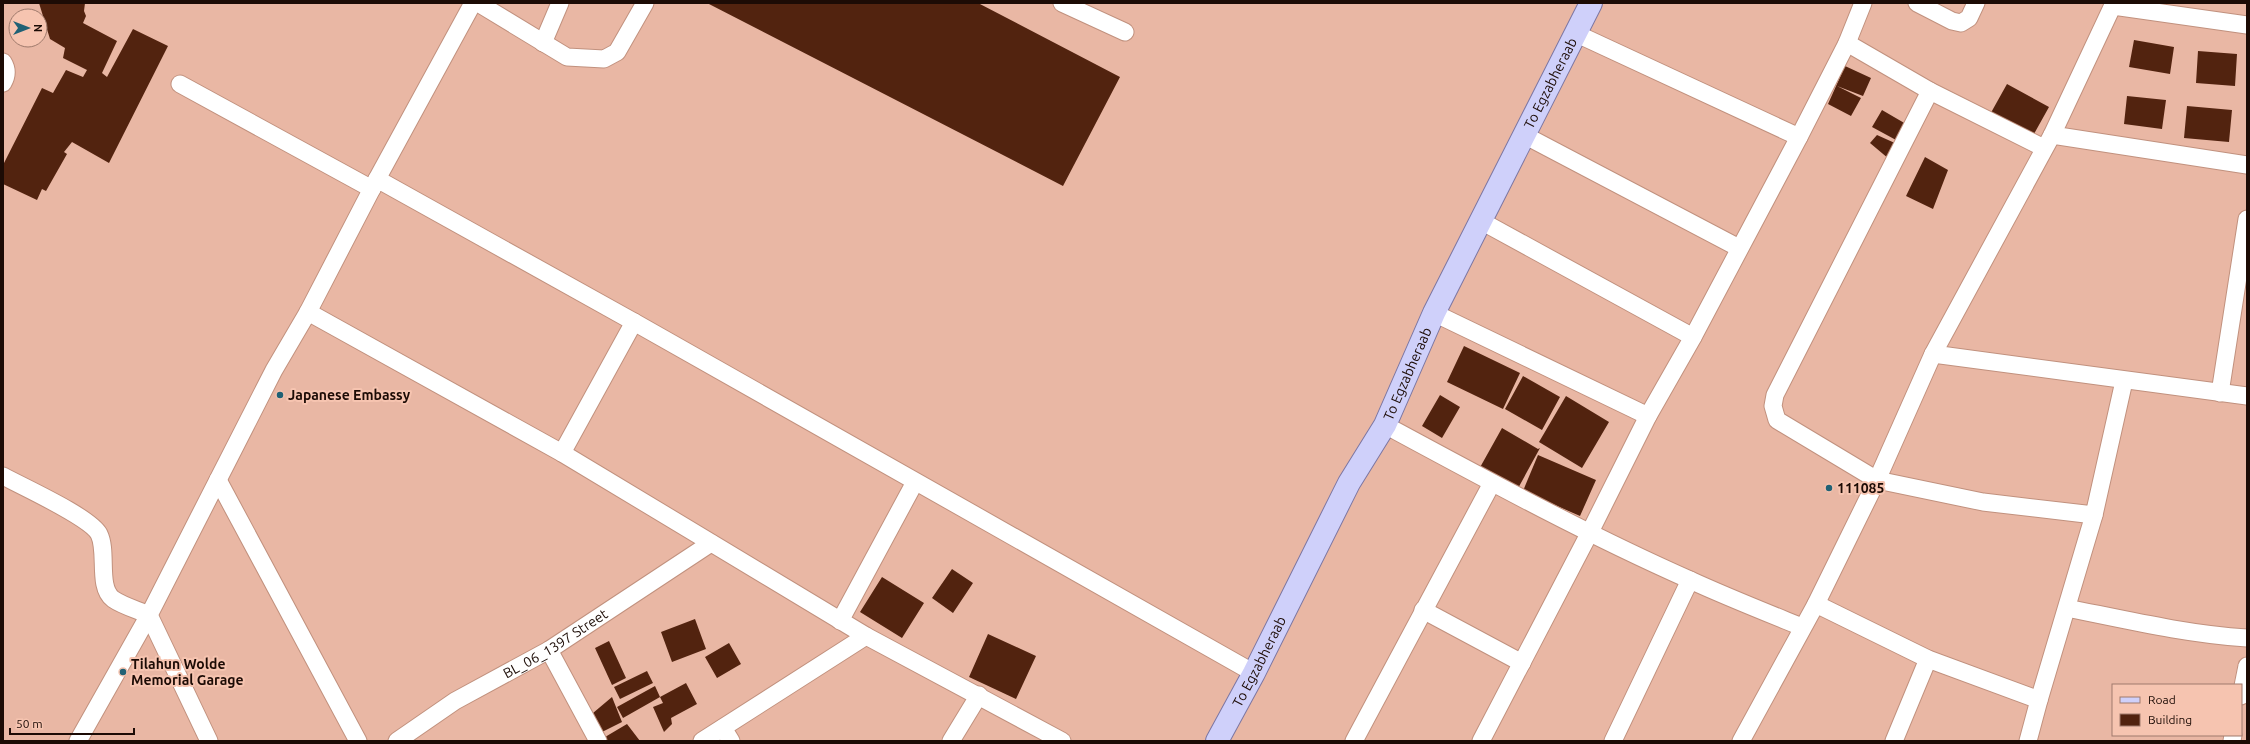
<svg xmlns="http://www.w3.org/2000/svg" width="2250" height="744" font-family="Ubuntu,sans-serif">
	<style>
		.building { fill: #52230f }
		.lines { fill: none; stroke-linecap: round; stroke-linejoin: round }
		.minor-casing { stroke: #c1917e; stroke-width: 19 }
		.major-casing { stroke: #7c76a2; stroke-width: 24 }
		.minor { stroke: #fff; stroke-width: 17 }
		.major { stroke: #cfd0fa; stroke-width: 22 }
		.poi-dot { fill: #206175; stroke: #f6c4b0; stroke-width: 1.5 }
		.labels { text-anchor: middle; stroke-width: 4; stroke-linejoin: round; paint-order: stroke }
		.street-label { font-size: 14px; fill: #1c0b05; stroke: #f6c4b0 }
		.poi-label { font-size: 14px; font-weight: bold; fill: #1c0b05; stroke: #f6c4b0; text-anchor: start }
	</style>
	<rect width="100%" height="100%" fill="#e9b7a4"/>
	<!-- building -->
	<path class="building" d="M 39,3 L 85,3 L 84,11 L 86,16 L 83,23 L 117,41 L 102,73 L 107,77 L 133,29 L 168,46 L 109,163 L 72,142 L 64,152 L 67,154 L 46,191 L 42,189 L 37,200 L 3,184 L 3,165 L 42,88 L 53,93 L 66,70 L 83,77 L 87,70 L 63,58 L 65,48 L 50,39 Z
		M 707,3 L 978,3 L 1120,77 L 1063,186 Z
		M 2134,40 L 2174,47 L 2170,74 L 2129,67 Z
		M 2198,51 L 2237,54 L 2235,86 L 2196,83 Z
		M 1845,66 L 1871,78 L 1863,96 L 1837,86 L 1861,98 L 1851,116 L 1828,104 Z
		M 2007,84 L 2049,107 L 2030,141 L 1988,118 Z
		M 2127,96 L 2166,100 L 2162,129 L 2124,124 Z
		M 2187,106 L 2232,110 L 2229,142 L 2184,138 Z
		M 1882,110 L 1906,124 L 1896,140 L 1872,127 Z
		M 1877,135 L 1897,144 L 1889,159 L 1870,143 Z
		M 1925,157 L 1948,170 L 1933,209 L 1906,196 Z
		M 1464,346 L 1520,373 L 1503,409 L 1447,382 Z
		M 1523,376 L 1560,397 L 1542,430 L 1505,409 Z
		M 1440,395 L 1460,407 L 1442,438 L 1422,426 Z
		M 1566,396 L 1609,422 L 1582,468 L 1539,442 Z
		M 1502,428 L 1538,449 L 1540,448 L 1516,492 L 1478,471 Z
		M 1538,455 L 1596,480 L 1580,516 L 1523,491 Z
		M 952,569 L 973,583 L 953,613 L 932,598 Z
		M 882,577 L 924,603 L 902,638 L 860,612 Z
		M 695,619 L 706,649 L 672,662 L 661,632 Z
		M 988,634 L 1036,656 L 1016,699 L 969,677 Z
		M 609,641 L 626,678 L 612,685 L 595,648 Z
		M 729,643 L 741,664 L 717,678 L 705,657 Z
		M 647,671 L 653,683 L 620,699 L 614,687 Z
		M 686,683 L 697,704 L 671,718 L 672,724 L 664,732 L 653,707 L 663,703 L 660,697 Z
		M 655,686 L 660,697 L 623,718 L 617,707 Z
		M 612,697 L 622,722 L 600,733 L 593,713 Z
		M 627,724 L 640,741 L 601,741 L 600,740 Z"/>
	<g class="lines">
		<!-- minor casing -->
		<g class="minor-casing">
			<g id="minor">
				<path d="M 478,3 L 567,57 L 604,59 L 617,52 L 645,3"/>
				<path d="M 1062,3 L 1125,32"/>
				<path d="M 1917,3 L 1952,21 L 1961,23 L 1969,18 L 1976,3"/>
				<path d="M 2113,6 L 2247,25"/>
				<path d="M 1577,34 L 1799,137"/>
				<path d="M 543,43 L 560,3"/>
				<path d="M 1847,43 L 1930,91 L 2044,148"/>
				<path d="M 3,62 C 8,70 7,76 3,83"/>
				<path d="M 180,84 L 372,189"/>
				<path d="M 1930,91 L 1775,395 L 1773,406 L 1777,420 L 1877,480 L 1983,502 L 2094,515 L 2124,381"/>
				<path d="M 1524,135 L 1739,248"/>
				<path d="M 2052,135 L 2247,165"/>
				<path d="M 377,179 L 473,3"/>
				<path d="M 1481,221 L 1693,337"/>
				<path d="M 308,312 L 377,179 L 634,322 L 1254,673"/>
				<path d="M 1434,313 L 1648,416"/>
				<path d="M 1933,354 L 2247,396"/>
				<path d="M 2220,393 L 2247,219"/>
				<path d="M 1385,425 C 1485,479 1586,534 1690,580 C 1727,597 1765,612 1802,627"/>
				<path d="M 562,453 L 634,322"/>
				<path d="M 3,476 C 23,487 90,517 99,534 C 108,552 97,587 113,599 C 123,606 138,610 149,615 L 209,741"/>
				<path d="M 218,480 L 358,741"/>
				<path d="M 1816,604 L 1928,659 L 2039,700 L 2028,741"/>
				<path d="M 2067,608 C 2127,620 2186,634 2247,638"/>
				<path d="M 1423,610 L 1522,663"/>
				<path d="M 840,621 L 915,482"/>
				<path d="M 549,650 L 598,741"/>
				<path d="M 2241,696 L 2247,666"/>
				<path d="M 2039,700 L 2094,515"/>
				<path d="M 723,728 L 731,741"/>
				<path d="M 78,741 L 149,615 L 274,370 L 308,312 L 562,453 L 866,636 L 1062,741"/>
				<path id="s1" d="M 397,741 L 455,701 L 549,650 L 711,543"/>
				<path d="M 702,741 L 866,636"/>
				<path d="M 951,741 L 979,695"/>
				<path d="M 1354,741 L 1492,483"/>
				<path d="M 1481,741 L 1590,532 L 1648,416 L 1693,337 L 1799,137 L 1847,43 L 1863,3"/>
				<path d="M 1613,741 L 1690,580"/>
				<path d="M 1741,741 L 1816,604 L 1877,480 L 1933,354 L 2052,135 L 2114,3"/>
				<path d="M 1894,741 L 1928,659"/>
				<path d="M 2232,741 L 2233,735"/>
			</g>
		</g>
		<!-- major casing -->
		<g class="major-casing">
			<g id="major">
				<path id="s2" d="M 1217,741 L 1254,673 L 1349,483 L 1385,425 L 1434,313 L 1591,3"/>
			</g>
		</g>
		<!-- minor -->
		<use href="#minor" class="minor"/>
		<!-- major -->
		<use href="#major" class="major"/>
	</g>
	<!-- markers -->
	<g class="poi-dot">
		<circle cx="280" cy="395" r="4"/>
		<circle cx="1829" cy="488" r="4"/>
		<circle cx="123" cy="672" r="4"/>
	</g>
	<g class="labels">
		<!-- street labels -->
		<g class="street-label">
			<text dy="5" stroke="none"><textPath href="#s2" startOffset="738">To Egzabheraab</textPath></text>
			<text dy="5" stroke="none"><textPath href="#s2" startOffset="414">To Egzabheraab</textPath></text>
			<text dy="5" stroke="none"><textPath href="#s1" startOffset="186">BL_06_1397 Street</textPath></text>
			<text dy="5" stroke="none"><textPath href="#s2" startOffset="90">To Egzabheraab</textPath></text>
		</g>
		<!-- poi labels -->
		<g class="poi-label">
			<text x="288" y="400">Japanese Embassy</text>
			<text x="1837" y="493">111085</text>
			<text x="131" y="669">Tilahun Wolde<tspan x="131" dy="16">Memorial Garage</tspan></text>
		</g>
	</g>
	<!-- border -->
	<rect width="2250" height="744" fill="none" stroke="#1c0b05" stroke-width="8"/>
	<!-- legend -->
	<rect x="2112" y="684" width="130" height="52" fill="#f6c4b0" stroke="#9f7a6c"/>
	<rect x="2120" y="697" width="20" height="6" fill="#cfd0fa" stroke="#9f7a6c"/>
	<text x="2148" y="704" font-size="12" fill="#1c0b05">Road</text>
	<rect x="2120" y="714" width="20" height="12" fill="#52230f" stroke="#9f7a6c"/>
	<text x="2148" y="724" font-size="12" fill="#1c0b05">Building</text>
	<!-- north arrow -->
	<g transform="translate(28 28) rotate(90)"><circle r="19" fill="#f6c4b0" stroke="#9f7a6c"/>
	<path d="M0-3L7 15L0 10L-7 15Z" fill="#206175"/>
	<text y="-6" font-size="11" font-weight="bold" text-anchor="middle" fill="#1c0b05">N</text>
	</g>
	<!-- scale -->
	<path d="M10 728v6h124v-6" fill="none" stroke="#1c0b05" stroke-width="2"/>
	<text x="16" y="728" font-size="12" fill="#1c0b05" stroke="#f6c4b0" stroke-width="3" paint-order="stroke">50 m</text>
</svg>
